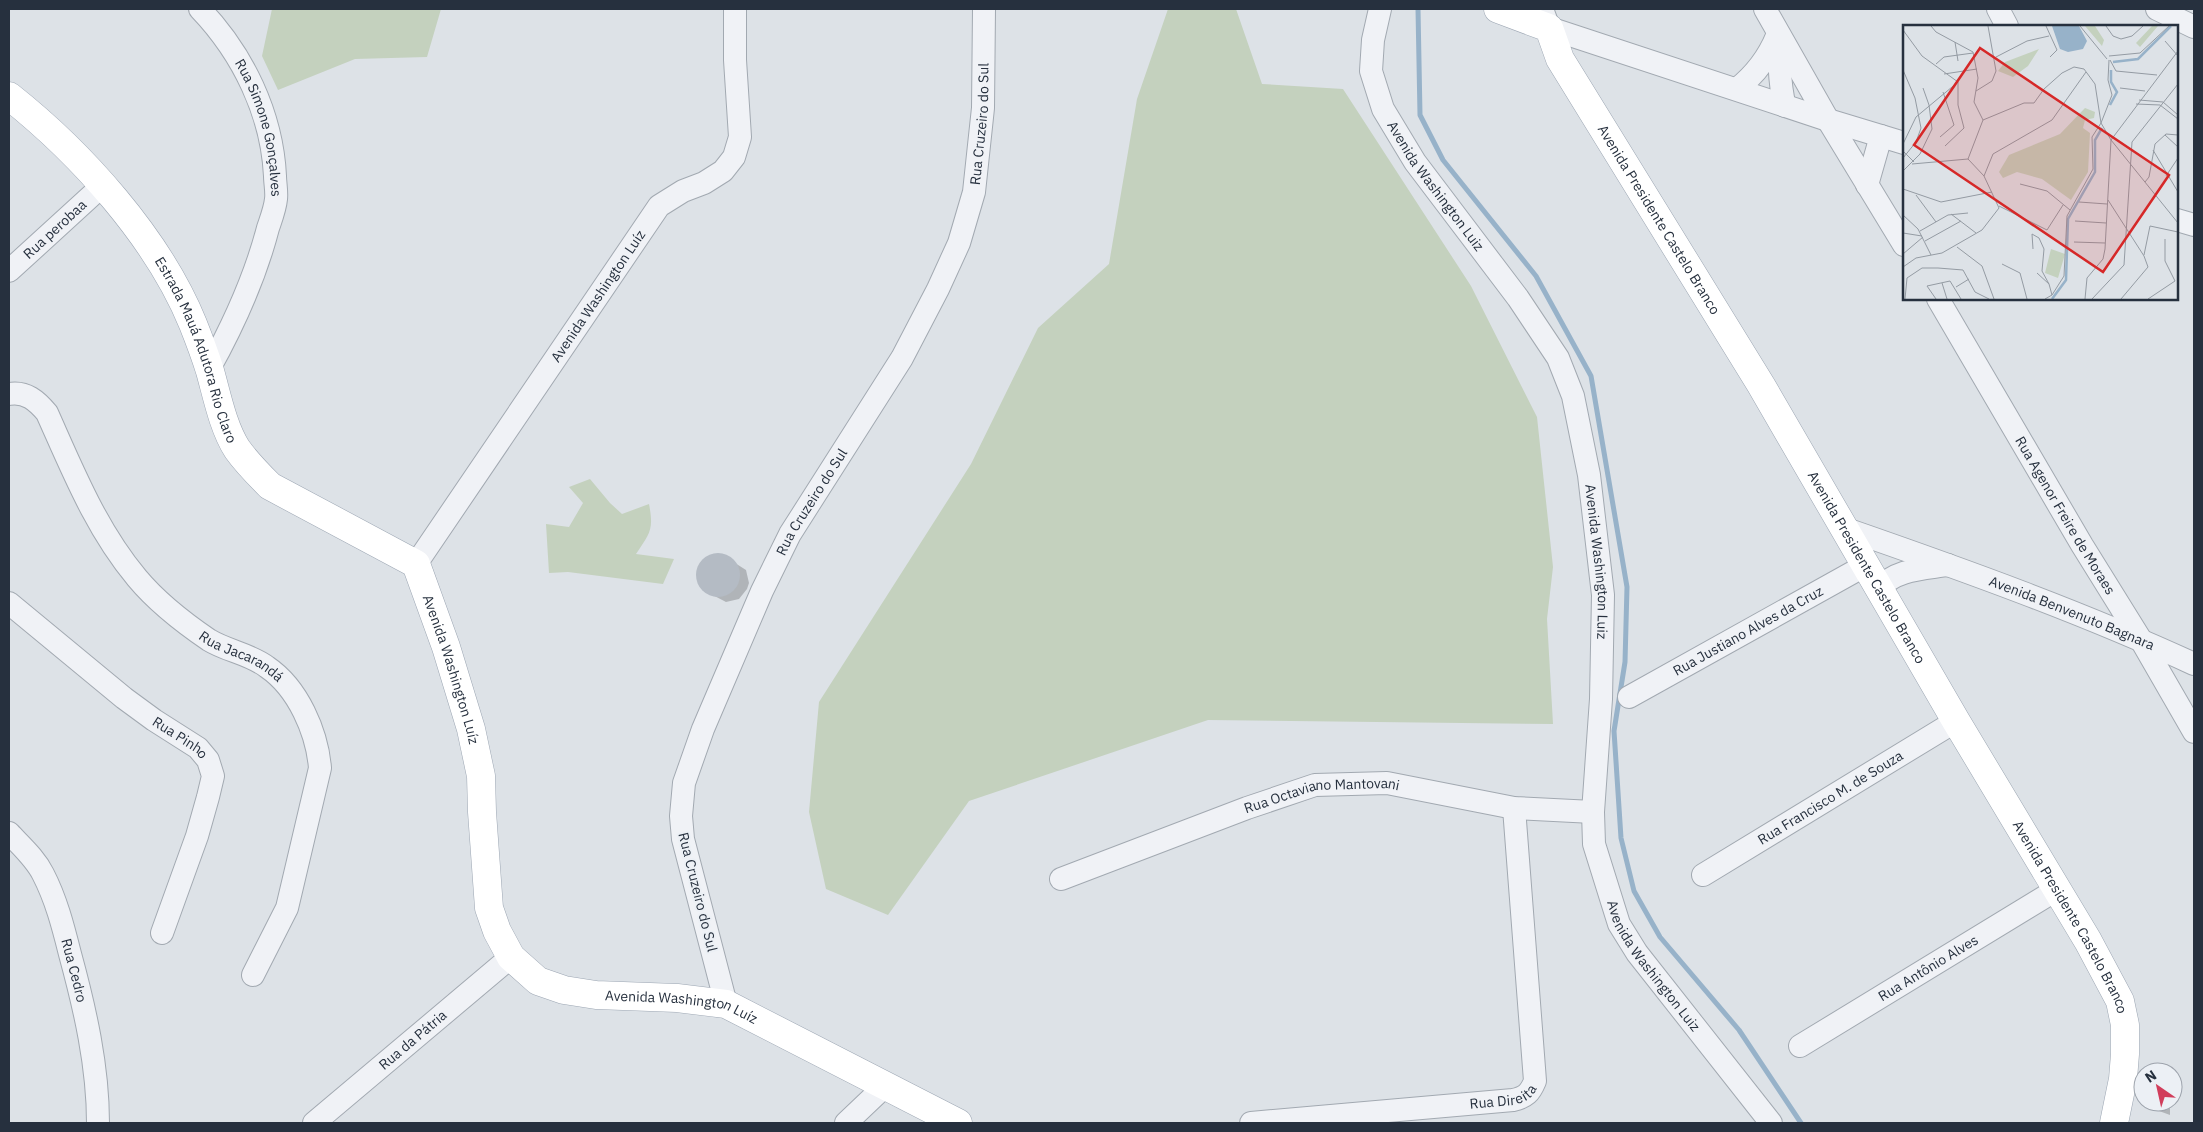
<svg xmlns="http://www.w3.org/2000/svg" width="2203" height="1132" font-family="'IBM Plex Sans',sans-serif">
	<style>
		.green { fill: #c4d1be }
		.shadow { fill: #0003 }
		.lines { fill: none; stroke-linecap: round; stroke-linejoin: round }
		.stream { stroke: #97b2c9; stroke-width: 5 }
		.building { fill: #b4bbc4 }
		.minor-casing { stroke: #a2a9b1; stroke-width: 24 }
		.major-casing { stroke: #9ca6b3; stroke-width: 29 }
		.minor { stroke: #f0f2f6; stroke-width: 22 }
		.major { stroke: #fff; stroke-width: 28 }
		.labels { text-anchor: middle; stroke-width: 4; stroke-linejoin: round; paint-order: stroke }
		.street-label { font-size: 14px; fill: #26303e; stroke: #ecf0f5 }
		.inset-river { fill: none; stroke: #97b2c9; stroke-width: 2.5 }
		.inset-road { fill: none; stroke: #949ba3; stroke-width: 1 }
		.view { fill: #d62828; fill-opacity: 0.15; stroke: #d62828; stroke-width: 2.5 }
		.inset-edge { fill: none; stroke: #26303e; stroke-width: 2.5 }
	</style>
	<rect width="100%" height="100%" fill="#dde2e7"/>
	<!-- green -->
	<path class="green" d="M 272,9 L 441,9 L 427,57 L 355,59 L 278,90 L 262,56 Z
		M 1168,9 L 1236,9 L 1262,84 L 1343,89 L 1471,286 L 1537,417 L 1553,567 L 1547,619 L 1553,724 L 1208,720 L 969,801 L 888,915 L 826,889 L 809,812 L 819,702 L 971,464 L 1038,328 L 1109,264 L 1137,99 Z
		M 590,479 L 610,503 L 622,514 L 649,504 C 654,530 650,533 636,554 L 674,559 L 663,584 L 568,572 L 549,573 L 546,524 L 569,527 L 583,503 L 569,487 Z"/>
	<!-- shadow -->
	<path class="shadow" d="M 710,556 L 724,556 L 746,570 L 749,583 L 747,589 L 739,599 L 726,602 L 703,590 L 700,585 L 697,571 L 704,559 Z
		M 2173,1098 L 2175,1099 L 2170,1108 L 2170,1115 L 2148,1107 L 2148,1102 L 2173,1102 Z"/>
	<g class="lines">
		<!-- stream -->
		<path class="stream" d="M 1418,9 L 1420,115 L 1443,160 L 1536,276 L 1591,376 L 1627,587 L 1625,662 L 1614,731 L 1621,838 L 1634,891 L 1660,937 L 1739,1030 L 1801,1123"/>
	</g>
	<!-- building -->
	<path class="building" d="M696 575a22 22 0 1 1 44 0a22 22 0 1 1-44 0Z"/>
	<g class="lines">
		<!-- minor casing -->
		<g class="minor-casing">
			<g id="minor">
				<path id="s1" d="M 200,9 C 243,54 272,114 275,176 C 275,183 277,192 276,199 C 275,209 271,219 268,228 C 255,278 234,324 209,369"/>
				<path id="s2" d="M 1380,9 L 1373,40 L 1371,71 L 1383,109 L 1415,162 L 1518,298 L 1558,358 L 1573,396 L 1589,475 L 1603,595 L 1601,699 L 1593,812 L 1594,844 L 1619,924 L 1637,953 L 1771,1123"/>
				<path d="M 1542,9 L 1549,28 L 1828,120 L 1904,143"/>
				<path d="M 1765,9 L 1828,120 L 1904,245"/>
				<path d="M 1998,9 L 2007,26"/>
				<path d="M 2157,9 L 2194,27"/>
				<path d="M 1777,37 C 1781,60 1778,83 1785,106"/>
				<path d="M 1737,89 C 1756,74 1768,58 1777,36"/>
				<path d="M 1867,185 L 1881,136"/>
				<path d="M 2177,220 L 2194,225"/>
				<path id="s3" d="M 9,271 L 102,186"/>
				<path id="s4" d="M 1938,299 L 2082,545 L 2141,640 L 2194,732"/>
				<path id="s5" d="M 9,394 C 26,391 37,401 47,413 C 73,471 96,529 137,578 C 157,602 184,623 209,640 C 227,651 250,654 267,667 C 298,688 317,732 320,768 L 287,908 L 253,975"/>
				<path id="s6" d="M 1846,529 C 1964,570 2081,612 2194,664"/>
				<path id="s7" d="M 416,564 L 659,206 L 683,191 L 704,183 L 723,171 L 734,157 L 740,137 L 735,60 L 735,9"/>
				<path d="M 1879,589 C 1895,569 1924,569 1948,565"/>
				<path id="s8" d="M 9,603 L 124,698 L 154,720 L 198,748 L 208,760 L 213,776 L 208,797 L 197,836 L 162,933"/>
				<path id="s9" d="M 1629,697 L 1866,565"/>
				<path id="s10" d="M 9,833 C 21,846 35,858 43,874 C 56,899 63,926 70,954 C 85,1009 98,1066 98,1123"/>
				<path id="s11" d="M 1703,875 L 1956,721"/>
				<path id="s12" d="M 1061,879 L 1247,808 L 1315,785 L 1387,783 L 1514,808 L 1593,812"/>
				<path id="s13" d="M 726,1004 L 683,839 L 681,816 L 684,783 L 703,729 L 762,591 L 790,534 L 902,358 L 938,289 L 959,243 L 974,192 L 983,108 L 984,9"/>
				<path id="s14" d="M 1800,1046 L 2056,890"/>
				<path id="s15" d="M 314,1123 L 511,957"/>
				<path d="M 846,1123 L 886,1085"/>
				<path id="s16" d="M 1251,1123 L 1513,1100 C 1526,1097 1530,1093 1535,1081 L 1514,808"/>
			</g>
		</g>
		<!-- major casing -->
		<g class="major-casing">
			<g id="major">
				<path id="s17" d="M 1498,9 L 1549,28 L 1560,59 L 1761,385 L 1956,721 L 2088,941 L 2120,1001 L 2125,1025 L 2125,1054 L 2123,1079 L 2114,1123"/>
				<path id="s18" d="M 9,96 C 81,153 158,238 193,324 C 199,339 205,355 210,371 C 217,396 223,427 237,449 C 247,463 258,474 270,486 L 416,564 L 446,647 L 471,729 L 481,776 L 482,812 L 489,908 L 497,931 L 511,957 L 538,981 L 564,990 L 596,995 L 677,998 L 726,1004 L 958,1123"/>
			</g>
		</g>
		<!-- minor -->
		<use href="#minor" class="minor"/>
		<!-- major -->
		<use href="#major" class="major"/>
	</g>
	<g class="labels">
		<!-- street labels -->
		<g class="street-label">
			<text dy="5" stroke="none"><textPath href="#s13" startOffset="956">Rua Cruzeiro do Sul</textPath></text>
			<text dy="5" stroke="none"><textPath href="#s1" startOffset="136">Rua Simone Gonçalves</textPath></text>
			<text dy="5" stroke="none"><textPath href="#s2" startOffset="196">Avenida Washington Luiz</textPath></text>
			<text dy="5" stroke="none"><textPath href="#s17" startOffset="276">Avenida Presidente Castelo Branco</textPath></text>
			<text dy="5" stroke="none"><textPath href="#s3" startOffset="62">Rua perobaa</textPath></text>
			<text dy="5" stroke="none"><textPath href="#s7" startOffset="324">Avenida Washington Luíz</textPath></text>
			<text dy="5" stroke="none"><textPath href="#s18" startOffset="321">Estrada Mauá Adutora Rio Claro</textPath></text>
			<text dy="5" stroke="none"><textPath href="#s13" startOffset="536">Rua Cruzeiro do Sul</textPath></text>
			<text dy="5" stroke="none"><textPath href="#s4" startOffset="251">Rua Agenor Freire de Moraes</textPath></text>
			<text dy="5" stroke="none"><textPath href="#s2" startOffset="616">Avenida Washington Luiz</textPath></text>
			<text dy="5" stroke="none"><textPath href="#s17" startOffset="681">Avenida Presidente Castelo Branco</textPath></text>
			<text dy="5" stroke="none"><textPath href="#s6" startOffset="241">Avenida Benvenuto Bagnara</textPath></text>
			<text dy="5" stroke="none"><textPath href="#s9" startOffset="136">Rua Justiano Alves da Cruz</textPath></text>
			<text dy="5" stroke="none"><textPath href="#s5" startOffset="365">Rua Jacarandá</textPath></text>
			<text dy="5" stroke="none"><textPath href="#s18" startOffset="755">Avenida Washington Luíz</textPath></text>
			<text dy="5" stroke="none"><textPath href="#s8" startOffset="218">Rua Pinho</textPath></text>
			<text dy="5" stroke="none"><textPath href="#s11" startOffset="149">Rua Francisco M. de Souza</textPath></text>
			<text dy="5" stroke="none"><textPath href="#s12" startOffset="276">Rua Octaviano Mantovani</textPath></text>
			<text transform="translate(698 892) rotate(76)" y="5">Rua Cruzeiro do Sul</text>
			<text dy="5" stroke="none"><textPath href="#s17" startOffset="1086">Avenida Presidente Castelo Branco</textPath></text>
			<text dy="5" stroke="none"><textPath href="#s2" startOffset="1036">Avenida Washington Luiz</textPath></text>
			<text dy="5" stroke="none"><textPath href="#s14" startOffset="150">Rua Antônio Alves</textPath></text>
			<text dy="5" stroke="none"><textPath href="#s10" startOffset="155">Rua Cedro</textPath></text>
			<text dy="5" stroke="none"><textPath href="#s18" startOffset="1235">Avenida Washington Luíz</textPath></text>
			<text dy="5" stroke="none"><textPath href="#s15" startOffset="129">Rua da Pátria</textPath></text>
			<text dy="5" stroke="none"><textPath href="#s16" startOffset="254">Rua Direita</textPath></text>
		</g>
	</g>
	<!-- overview -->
	<g transform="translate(1903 25)">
		<rect width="275" height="275" fill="#dde2e7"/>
		<path d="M 182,1 L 192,1 L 201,15 L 199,21 ZM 249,1 L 255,1 L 237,22 L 233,18 ZM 136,24 L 125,41 L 110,52 L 95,46 L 102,37 ZM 182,83 L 192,87 L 191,93 L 182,95 L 180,103 L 187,108 L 185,147 L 168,175 L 139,154 L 114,147 L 100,153 L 96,147 L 106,130 L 157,109 ZM 148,224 L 162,229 L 155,253 L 142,248 Z" fill="#c4d1be"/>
		<path d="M 149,1 L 176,1 L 184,16 L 180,24 L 165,27 L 157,24 Z" fill="#97b2c9"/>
		<path class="inset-river" d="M 210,37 L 235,34 L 268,1M 207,80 L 214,67 L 208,57 L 208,45M 149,274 L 163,255 L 165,194 L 192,147 L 192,115 L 199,103"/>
		<path class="inset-road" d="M 143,1 L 154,25 L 147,32M 177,1 L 204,34M 203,1 L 210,11 L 218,14 L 229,11 L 240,1M 0,5 L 19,31 L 55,57M 262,16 L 275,31M 52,17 L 55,36M 275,26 L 208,115 L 275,198M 206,31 L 237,28 L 266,1M 93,32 L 124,16 L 146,11M 207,35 L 213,46 L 254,50M 33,39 L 41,32 L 70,28M 0,45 L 12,73 L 18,103 L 13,117 L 0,133M 41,49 L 74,44M 217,63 L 242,66M 73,66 L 89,56 L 93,46 L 85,1M 236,75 L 260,77 L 275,90M 233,79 L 257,80 L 275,94M 80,95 L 121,78 L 131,78 L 141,64 L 159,48 L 171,42 L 181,44 L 192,59 L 198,98 L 189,112 L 190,144 L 164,191 L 161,251 L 149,270 L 142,274M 262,110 L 275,122M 37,112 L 51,100 L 40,67M 0,119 L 13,92 L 55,57M 42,121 L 61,103 L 55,80 L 55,57M 250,125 L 275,167M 0,126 L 11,137M 9,139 L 65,134M 0,146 L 17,129 L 29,104 L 26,80 L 20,63M 81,151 L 90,129 L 149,95 L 183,47M 263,151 L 275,133M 242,157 L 246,152 L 252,119 L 263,109 L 275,110M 117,159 L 144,166 L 167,185M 0,164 L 38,177 L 89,167M 13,170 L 33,197M 205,175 L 241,231 L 245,242 L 218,274M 176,177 L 204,179M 96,181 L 144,205 L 160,180M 48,189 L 73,208M 0,190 L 15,204 L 28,230M 172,196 L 203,198M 17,206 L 45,190 L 65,188M 0,208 L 19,211M 22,216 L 58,196M 171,217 L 202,218M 54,222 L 79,241 L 91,274M 130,224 L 129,209 L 136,213 L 141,224 L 139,246 L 146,259M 0,229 L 20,212M 241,230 L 247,201 L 275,207M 99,239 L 117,248 L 124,274M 0,242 L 13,233 L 39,228 L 79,205 L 96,183 L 81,151 L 65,134 L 80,95 L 71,77 L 75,53 L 70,27 L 33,7 L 28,1M 134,248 L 146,259 L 149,270M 39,258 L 44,274M 53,262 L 66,254M 2,274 L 4,253 L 19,243 L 35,243 L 60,245 L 72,267 L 86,274M 33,274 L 24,261 L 47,256 L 58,274M 182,274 L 184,253 L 200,234 L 202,224 L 208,115 L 198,98 L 209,70 L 205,55 L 206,35M 189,274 L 221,240 L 229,117 L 275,59M 245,274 L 272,256 L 262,236 L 262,214"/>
		<path class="view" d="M 77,23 L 266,150 L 200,247 L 11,120 Z"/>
		<rect width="275" height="275" class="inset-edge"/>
	</g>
	<!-- border -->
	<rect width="2203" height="1132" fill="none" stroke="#26303e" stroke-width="20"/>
	<!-- north arrow -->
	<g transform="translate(2158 1087) rotate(326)"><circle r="24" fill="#ecf0f5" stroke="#9da3ac"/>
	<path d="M0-4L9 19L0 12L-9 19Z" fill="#d13d5b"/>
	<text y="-8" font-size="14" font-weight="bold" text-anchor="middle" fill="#26303e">N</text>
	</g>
</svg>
